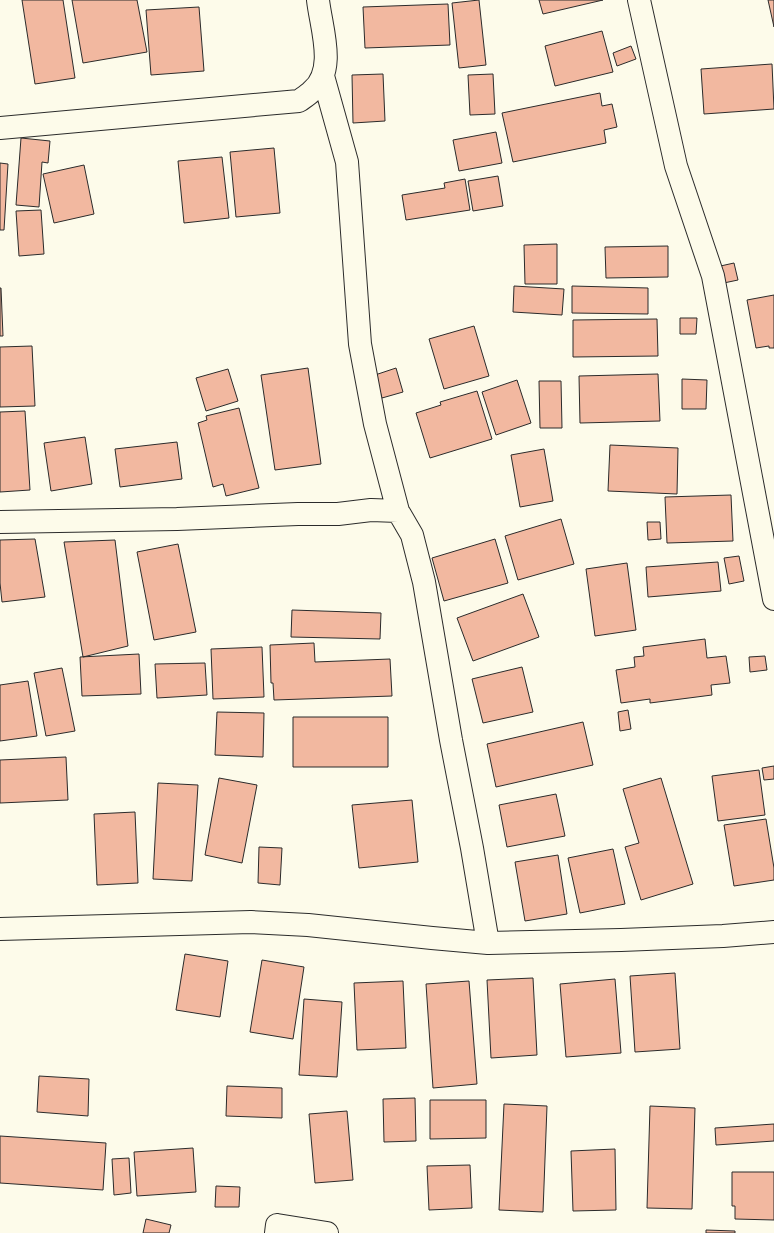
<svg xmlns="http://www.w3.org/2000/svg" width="774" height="1233" font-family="Cabin,sans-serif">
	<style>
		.building { fill: #f2b8a0; stroke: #2b2b2b }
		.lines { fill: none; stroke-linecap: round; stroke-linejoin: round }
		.minor-casing { stroke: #2b2b2b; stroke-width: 24 }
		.minor { stroke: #fdfbea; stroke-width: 22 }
	</style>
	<rect width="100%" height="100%" fill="#fdfbea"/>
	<!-- building -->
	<path class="building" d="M 22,0 L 63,0 L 75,78 L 35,84 Z
		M 72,0 L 137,0 L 147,52 L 83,63 Z
		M 479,0 L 486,65 L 459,68 L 452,3 Z
		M 539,0 L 603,0 L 543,14 Z
		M 768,0 L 774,0 L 774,27 Z
		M 448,4 L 450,45 L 365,48 L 363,7 Z
		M 199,7 L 204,71 L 151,75 L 146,10 Z
		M 602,31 L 613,72 L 555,86 L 545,46 Z
		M 631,46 L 636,59 L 617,66 L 613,53 Z
		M 772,64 L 774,109 L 704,114 L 701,69 Z
		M 383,74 L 385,121 L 353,123 L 352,75 Z
		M 493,74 L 495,114 L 470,115 L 468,75 Z
		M 600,93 L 602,106 L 612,104 L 617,127 L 604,130 L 606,143 L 513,162 L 502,113 Z
		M 496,132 L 502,163 L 459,171 L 453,140 Z
		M 21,138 L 50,141 L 48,163 L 42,162 L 39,207 L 16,205 Z
		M 274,148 L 280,213 L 236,217 L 230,152 Z
		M 222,157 L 229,218 L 184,223 L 178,161 Z
		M 0,163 L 8,164 L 4,230 L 0,230 Z
		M 84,165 L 94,214 L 54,223 L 43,174 Z
		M 498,176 L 503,206 L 473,211 L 468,181 Z
		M 465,179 L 470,210 L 406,220 L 402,195 L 445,188 L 444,183 Z
		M 41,210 L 44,254 L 19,256 L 16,211 Z
		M 557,244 L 557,284 L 525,284 L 524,245 Z
		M 668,246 L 668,277 L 606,278 L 605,247 Z
		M 734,263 L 738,280 L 719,284 L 716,267 Z
		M 514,286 L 564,289 L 562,315 L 513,312 Z
		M 572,286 L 648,288 L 648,314 L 572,313 Z
		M 0,288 L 1,288 L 3,336 L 0,336 Z
		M 774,295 L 774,348 L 769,348 L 769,346 L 756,348 L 747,300 Z
		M 680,318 L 697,318 L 696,334 L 680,334 Z
		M 657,319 L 658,356 L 573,357 L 573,320 Z
		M 474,326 L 489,376 L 444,389 L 429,339 Z
		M 32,346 L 35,406 L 0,407 L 0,347 Z
		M 308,368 L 321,464 L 275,470 L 261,375 Z
		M 396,368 L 403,392 L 382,398 L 375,375 Z
		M 228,369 L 238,401 L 206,411 L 196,378 Z
		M 658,374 L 660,421 L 580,423 L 579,376 Z
		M 682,379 L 707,380 L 706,409 L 682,409 Z
		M 517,380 L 531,423 L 496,435 L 482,392 Z
		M 539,381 L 561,381 L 562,428 L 540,428 Z
		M 477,391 L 492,439 L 430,458 L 416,413 L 441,405 L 440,402 Z
		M 239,408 L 259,488 L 226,496 L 223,484 L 213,487 L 198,423 L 207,420 L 206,416 Z
		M 25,411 L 30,490 L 0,492 L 0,412 Z
		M 85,437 L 92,484 L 51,491 L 44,443 Z
		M 177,442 L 182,479 L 120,487 L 115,449 Z
		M 610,445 L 678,448 L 677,494 L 608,491 Z
		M 544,449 L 553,501 L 520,507 L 511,455 Z
		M 731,495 L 733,541 L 667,543 L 665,497 Z
		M 561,519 L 574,564 L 518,580 L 505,536 Z
		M 647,522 L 660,522 L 661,539 L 648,540 Z
		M 35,539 L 45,597 L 2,602 L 0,583 L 0,540 Z
		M 495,539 L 508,583 L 444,601 L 432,558 Z
		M 115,540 L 128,646 L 83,657 L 64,542 Z
		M 178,544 L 196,632 L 154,640 L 137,552 Z
		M 739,556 L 744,581 L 729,584 L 724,558 Z
		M 718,562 L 721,591 L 648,597 L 646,567 Z
		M 627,563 L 636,630 L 595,636 L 586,569 Z
		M 523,594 L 539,637 L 473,661 L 457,618 Z
		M 292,610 L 381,613 L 380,639 L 291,637 Z
		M 705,639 L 707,658 L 726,656 L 730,683 L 711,685 L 712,695 L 650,703 L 650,699 L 621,703 L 616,670 L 635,667 L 634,657 L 644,656 L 643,647 Z
		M 314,643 L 315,662 L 390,659 L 392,696 L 274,700 L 273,683 L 271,683 L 270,645 Z
		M 262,647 L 264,697 L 213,699 L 211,649 Z
		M 139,654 L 141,694 L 82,696 L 80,657 Z
		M 765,656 L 767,670 L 750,672 L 749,657 Z
		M 205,663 L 207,695 L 157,698 L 155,664 Z
		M 522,667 L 533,712 L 483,723 L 472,679 Z
		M 62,668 L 75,731 L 46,736 L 34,673 Z
		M 28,681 L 37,736 L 0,741 L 0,685 Z
		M 628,710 L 631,729 L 620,731 L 618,712 Z
		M 217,712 L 264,713 L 263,757 L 215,755 Z
		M 293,717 L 388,717 L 388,767 L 293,767 Z
		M 583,722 L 593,765 L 496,787 L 487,744 Z
		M 66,757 L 68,800 L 0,803 L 0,760 Z
		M 774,766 L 774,779 L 764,780 L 762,768 Z
		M 759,770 L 765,815 L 718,821 L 712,776 Z
		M 219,778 L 257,785 L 242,863 L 205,855 Z
		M 661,778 L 693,884 L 641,900 L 625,847 L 639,843 L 623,789 Z
		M 158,783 L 198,785 L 192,881 L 153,879 Z
		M 556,794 L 565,836 L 507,847 L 499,805 Z
		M 412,800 L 418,862 L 359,868 L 352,805 Z
		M 135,812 L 138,883 L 97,885 L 94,814 Z
		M 766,819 L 774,868 L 774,880 L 734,886 L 724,825 Z
		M 259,847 L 282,848 L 280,885 L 258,883 Z
		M 613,849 L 625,904 L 580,913 L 568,858 Z
		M 558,855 L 567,914 L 525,921 L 515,862 Z
		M 185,954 L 228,961 L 220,1017 L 176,1010 Z
		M 262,960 L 304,967 L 293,1039 L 250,1032 Z
		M 675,973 L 680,1049 L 635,1052 L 630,976 Z
		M 533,978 L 537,1055 L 491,1058 L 487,980 Z
		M 615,979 L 621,1053 L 566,1057 L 560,984 Z
		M 403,981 L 406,1048 L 357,1050 L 354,983 Z
		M 469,981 L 477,1084 L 433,1088 L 426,984 Z
		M 304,999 L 342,1002 L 337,1077 L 299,1075 Z
		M 39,1076 L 89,1079 L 88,1116 L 37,1112 Z
		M 227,1086 L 282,1088 L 282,1118 L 226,1116 Z
		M 415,1098 L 416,1141 L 384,1142 L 383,1099 Z
		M 430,1100 L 486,1100 L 486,1138 L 430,1139 Z
		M 504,1104 L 547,1106 L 543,1212 L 499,1210 Z
		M 650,1106 L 695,1108 L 692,1209 L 647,1208 Z
		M 347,1111 L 353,1180 L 315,1183 L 309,1114 Z
		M 774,1124 L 774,1141 L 716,1145 L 715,1128 Z
		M 0,1136 L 106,1143 L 103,1190 L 0,1183 Z
		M 193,1148 L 196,1192 L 137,1196 L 134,1152 Z
		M 615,1149 L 616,1210 L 573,1211 L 571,1151 Z
		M 129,1158 L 131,1193 L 114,1195 L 112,1159 Z
		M 470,1165 L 472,1208 L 429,1210 L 427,1166 Z
		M 732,1172 L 774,1172 L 774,1220 L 735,1219 L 735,1206 L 732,1206 Z
		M 216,1186 L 240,1187 L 239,1207 L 215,1207 Z
		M 146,1219 L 171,1225 L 169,1233 L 143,1233 Z
		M 706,1230 L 735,1231 L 735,1233 L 706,1233 Z"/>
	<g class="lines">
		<!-- minor casing -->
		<g class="minor-casing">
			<path id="minor" d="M 639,0 L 676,166 L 713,276 L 774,599
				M 323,76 L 347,162 L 360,344 L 375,424 L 398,511 L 412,535 L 424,582 L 451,740 L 472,848 L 488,943
				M 0,128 L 299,101 C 303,98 308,95 312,91 C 337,70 321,28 318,0
				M 0,522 L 177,519 L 298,514 L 338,514 L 371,510 L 398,511
				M 0,929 L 251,922 L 308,925 L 432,938 L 488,943 L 621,940 L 723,936 L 774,932
				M 276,1233 L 277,1225 L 327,1233"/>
		</g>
		<!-- minor -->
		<use href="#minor" class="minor"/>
	</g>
</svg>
